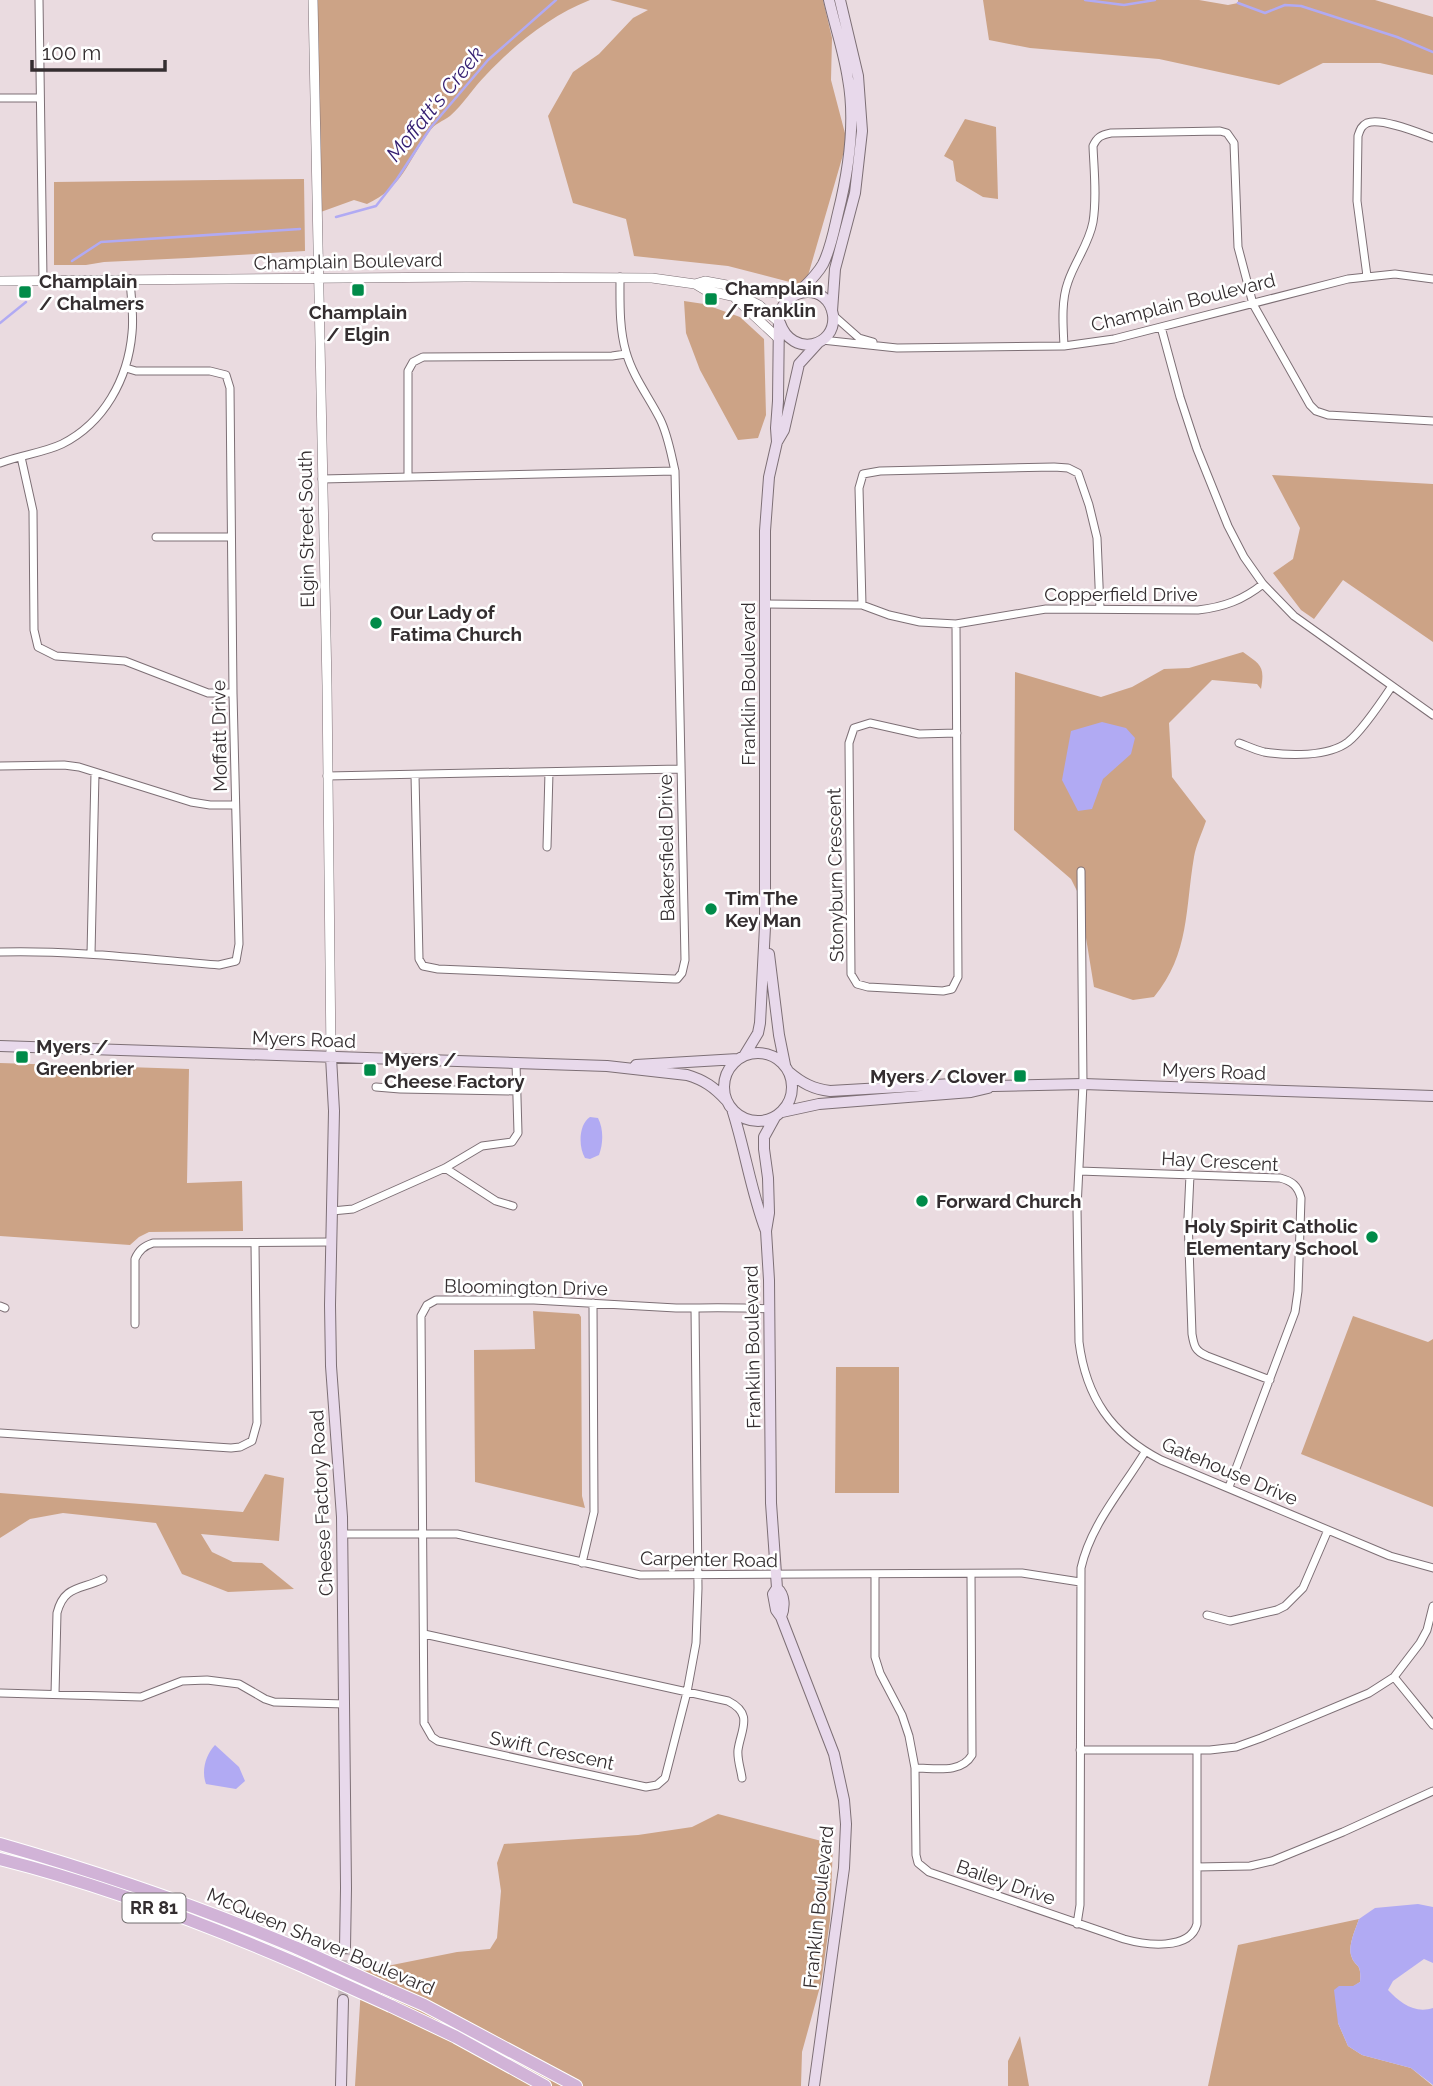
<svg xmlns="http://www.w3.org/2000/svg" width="1433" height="2086" font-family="Raleway,sans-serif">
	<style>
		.green { fill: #cca386 }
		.water { fill: #b1aaf3 }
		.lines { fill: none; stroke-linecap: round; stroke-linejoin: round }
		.stream { stroke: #b1aaf3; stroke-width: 2.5 }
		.secondary-tunnel { stroke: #c6b8bd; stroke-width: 10; stroke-dasharray: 10 5; stroke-linecap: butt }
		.minor-casing { stroke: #7d6f75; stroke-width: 9 }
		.tertiary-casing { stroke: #7d6f75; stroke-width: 10 }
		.secondary-casing { stroke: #7d6f75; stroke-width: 12 }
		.primary-casing { stroke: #fff; stroke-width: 14 }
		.minor { stroke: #fff; stroke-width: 7 }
		.tertiary { stroke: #fff; stroke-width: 9 }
		.secondary { stroke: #e8d9eb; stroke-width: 10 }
		.primary { stroke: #d1b3d7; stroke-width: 12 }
		.primary-bridge-casing { stroke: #fff; stroke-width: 14; stroke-linecap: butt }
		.primary-bridge { stroke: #d1b3d7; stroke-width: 12 }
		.poi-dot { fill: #008b49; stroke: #fff; stroke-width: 2.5 }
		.labels { text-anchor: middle; stroke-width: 5; stroke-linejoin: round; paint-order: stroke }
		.shield { fill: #fff; stroke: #716d6e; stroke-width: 2 }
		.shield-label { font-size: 18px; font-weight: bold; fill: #342e30 }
		.street-label { font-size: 19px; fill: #342e30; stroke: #fff }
		.poi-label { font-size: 19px; font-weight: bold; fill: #342e30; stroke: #fff; text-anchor: start }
		.water-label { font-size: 21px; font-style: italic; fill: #341e71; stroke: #fff }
	</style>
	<rect width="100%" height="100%" fill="#eadbe0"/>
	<!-- green -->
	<path class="green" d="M 314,0 L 590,0 C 551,15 514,45 486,75 C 473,88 463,105 450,116 C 442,122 435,123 429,132 C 408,161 402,188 367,204 L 354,200 L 318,213 Z
		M 610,0 L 823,0 L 832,38 L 831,80 L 847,141 L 805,286 L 728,266 L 634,256 L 626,219 L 573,203 L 548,116 L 573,72 L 599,54 L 633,18 L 648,10 Z
		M 983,0 L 1199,0 L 1228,5 L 1238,3 L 1238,0 L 1375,0 L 1433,17 L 1433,75 L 1380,63 L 1323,63 L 1279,85 L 1159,59 L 1030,48 L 989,40 Z
		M 965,119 L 996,127 L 998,199 L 983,197 L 956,181 L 953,161 L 944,156 Z
		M 304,179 L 305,251 L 188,258 L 104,262 L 86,265 L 54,265 L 54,182 Z
		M 684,301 L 704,304 L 740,317 L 764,339 L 766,415 L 758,438 L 738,440 L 700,370 L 686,333 Z
		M 1272,475 L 1433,484 L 1433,642 L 1343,580 L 1314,619 L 1301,610 L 1273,573 L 1293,559 L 1300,528 Z
		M 1243,652 C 1261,665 1265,666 1261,689 L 1257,684 L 1212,680 L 1169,723 L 1172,777 L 1206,821 C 1202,833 1196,845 1194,857 C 1185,909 1190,953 1154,997 L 1133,1000 L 1094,987 L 1079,895 L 1071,879 L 1014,830 L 1015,672 L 1101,697 L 1132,687 L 1164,669 L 1189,668 Z
		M 0,1063 L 189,1069 L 187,1183 L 242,1181 L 243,1231 L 149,1232 L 139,1237 L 130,1245 L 0,1236 Z
		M 533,1311 L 579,1314 L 581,1317 L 582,1496 L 585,1508 L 475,1482 L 474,1350 L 535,1349 Z
		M 1353,1316 L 1428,1342 L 1433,1339 L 1433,1507 L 1301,1454 Z
		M 836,1367 L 899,1367 L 899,1493 L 835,1493 Z
		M 265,1474 L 284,1478 L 279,1541 L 201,1534 L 212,1552 L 233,1562 L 262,1563 L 294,1589 L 228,1592 L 182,1574 L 156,1523 L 63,1513 L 30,1519 L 0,1538 L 0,1493 L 243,1512 Z
		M 718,1814 L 833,1844 L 830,1920 L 821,1983 L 802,2052 L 801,2086 L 355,2086 L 362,1971 L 457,1952 L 490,1949 L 497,1938 L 501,1891 L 497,1863 L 504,1844 L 638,1835 L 692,1827 Z
		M 1359,1919 C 1356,1928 1348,1945 1351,1955 C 1355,1969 1362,1961 1360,1982 L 1354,1986 L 1339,1986 L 1338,2023 L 1348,2046 L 1362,2055 L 1411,2068 L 1433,2086 L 1208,2086 L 1238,1945 Z
		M 1020,2036 L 1029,2086 L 1008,2086 L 1008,2061 Z"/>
	<!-- water -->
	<path class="water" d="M 1102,722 L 1126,728 L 1135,738 L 1131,754 L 1103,779 L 1092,809 L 1078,811 L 1062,780 L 1071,731 Z
		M 590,1117 L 598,1118 C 604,1130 603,1144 599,1155 L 590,1159 L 585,1158 C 578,1146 579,1124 590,1117 Z
		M 215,1745 L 239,1767 L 245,1781 L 236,1789 L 206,1784 C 201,1771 206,1754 215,1745 Z
		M 1418,1904 L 1433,1907 L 1433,1963 L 1424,1959 L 1393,1981 L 1388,1990 C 1400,2003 1415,2014 1433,2008 L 1433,2085 L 1411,2068 L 1362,2055 L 1348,2046 L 1338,2023 L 1334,1990 L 1339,1986 L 1353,1986 L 1360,1982 C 1362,1961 1355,1969 1351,1955 C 1348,1945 1356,1928 1359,1919 L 1375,1908 Z"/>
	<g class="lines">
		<!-- stream -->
		<path class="stream" d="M 1085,0 L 1124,5 L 1155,0
			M 1238,3 L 1265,13 L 1285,5 L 1301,6 L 1397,37 L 1433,52
			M 336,217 L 376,206 L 397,179 L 431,127 L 488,60 L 556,0
			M 72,261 L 101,242 L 300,229
			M 0,323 L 26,302"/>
		<!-- secondary-tunnel -->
		<path class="secondary-tunnel" d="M 343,2000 L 345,1948"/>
		<!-- minor casing -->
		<g class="minor-casing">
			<path id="minor" d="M 39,0 L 43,279
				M 0,98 L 40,98
				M 1367,276 L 1357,201 L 1358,136 C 1360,130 1361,126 1367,123 C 1381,117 1419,133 1433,138
				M 833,315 L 859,338 L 873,342
				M 1161,327 L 1180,397 L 1197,449 L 1228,526 L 1244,557 L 1263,584 L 1294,616 L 1433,715
				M 822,340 L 897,348 L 1064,346 L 1114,339 L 1348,279 L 1395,274 L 1433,279
				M 1064,346 C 1063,325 1061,301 1068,282 C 1075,261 1089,244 1093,222 C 1097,197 1094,171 1093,146 C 1097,137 1101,135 1111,133 L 1220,131 L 1227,133 L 1234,143 L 1238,247 L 1253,304 L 1310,405 L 1316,411 L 1328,415 L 1433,421
				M 21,457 L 33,511 L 34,630 L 38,647 L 56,656 L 125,661 L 208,693 L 233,693
				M 0,463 C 20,455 43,453 62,444 C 104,423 128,379 132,333 C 134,316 131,297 130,279
				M 408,477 L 408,371 L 413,362 L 423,357 L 612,356 L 626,354
				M 322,479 L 675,471
				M 156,537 L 231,537
				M 766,604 L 862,605 L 889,615 L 920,622 L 956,624 L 1046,609 L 1198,610 C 1224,607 1243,600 1263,584
				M 862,605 L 859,488 L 863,474 L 880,471 L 1054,467 L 1068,468 L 1078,473 L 1089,505 L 1097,538 L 1100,608
				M 956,624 L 958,977 L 952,989 L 943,991 L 868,987 L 857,984 L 851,974 L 849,743 L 854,728 L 870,723 L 919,734 L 957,733
				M 1239,743 C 1247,746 1256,750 1264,752 C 1289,756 1328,757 1348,742 C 1362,731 1382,701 1392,686
				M 0,766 L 64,765 L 79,767 L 191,802 L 210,805 L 235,805
				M 415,775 L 419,959 L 423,966 L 438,969 L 674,979 L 677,979 L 682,973 L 685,960 L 675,471 C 671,454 668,435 660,419 C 649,397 633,377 626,352 C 619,328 620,302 620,277
				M 327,776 L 680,769
				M 547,847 L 549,772
				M 1081,871 L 1083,1084 L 1077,1208 L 1079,1342 C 1086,1397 1111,1434 1161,1460 L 1390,1556 L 1433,1568
				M 0,952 C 73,950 146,959 219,965 L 236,961 L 239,944 L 233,693 L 230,388 L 226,375 L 210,371 L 136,371 L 126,368
				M 91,954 L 95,773
				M 376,1087 L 400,1089 L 517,1091
				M 445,1168 L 496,1201 L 513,1206
				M 1079,1171 L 1280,1178 C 1292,1181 1298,1186 1301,1198 L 1298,1291 L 1295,1312 L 1229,1487
				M 1190,1175 L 1188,1218 L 1192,1334 C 1194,1346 1195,1351 1207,1356 L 1270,1380
				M 332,1211 L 353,1209 L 445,1168 L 482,1146 L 512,1142 L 518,1133 L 516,1063
				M 0,1306 L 5,1308
				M 695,1308 L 698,1588 L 696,1643 L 687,1692 L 665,1778 L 657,1785 L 646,1787 L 438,1741 L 432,1737 L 424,1723 L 421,1316 L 427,1305 L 436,1300 L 534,1300 L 676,1308 C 707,1308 739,1307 770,1309
				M 135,1324 L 135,1259 C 139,1250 144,1246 153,1243 L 331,1242
				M 0,1433 L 231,1448 L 240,1447 L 252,1441 L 257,1423 L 255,1243
				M 342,1534 L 457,1534 L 640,1575 L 1022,1573 L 1080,1582
				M 582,1563 L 594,1512 L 593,1303
				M 875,1575 L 875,1657 L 880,1673 L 902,1715 L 909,1736 L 915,1768 L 916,1855 L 918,1863 L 929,1872 L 1124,1939 C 1145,1945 1190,1951 1197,1924 L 1197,1750
				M 1207,1615 L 1230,1621 L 1277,1610 L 1285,1606 L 1303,1588 L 1328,1530
				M 424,1634 L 728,1701 C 754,1714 741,1729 738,1750 C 737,1759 741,1770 742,1778
				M 1394,1677 L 1433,1725
				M 0,1693 L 141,1697 L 182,1681 L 207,1680 L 239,1684 L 265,1699 L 274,1702 L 345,1704
				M 55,1694 L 57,1613 C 64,1585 81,1590 103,1579
				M 1080,1750 L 1210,1750 L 1236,1747 L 1261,1738 L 1369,1693 L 1394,1677 L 1420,1643 L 1427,1630 L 1433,1606
				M 915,1768 C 935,1768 961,1774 972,1755 L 971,1574
				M 1197,1867 L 1250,1866 L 1272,1861 L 1343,1832 L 1433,1791
				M 1077,1924 L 1080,1905 L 1081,1568 C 1091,1524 1122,1490 1145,1452"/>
		</g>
		<!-- tertiary casing -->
		<g class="tertiary-casing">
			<path id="tertiary" d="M 313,0 L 327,685 L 331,1057
				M 0,281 L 466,277 L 652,278 L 695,284 L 705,290 L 749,300 L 759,305 L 780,323
				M 695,284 L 705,281 L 765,292 L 794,295
				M 735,298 L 779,339"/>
		</g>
		<!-- secondary casing -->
		<g class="secondary-casing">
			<path id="secondary" d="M 798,293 C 807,284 817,275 823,264 C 831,248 834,230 838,213 C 849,169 856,123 848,79 C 844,52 835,26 829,0
				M 832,311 L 835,269 L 855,193 L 862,131 L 858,76 L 840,0
				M 777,442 L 776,428 L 778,401 L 779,315 C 787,286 828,283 833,315 C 837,347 792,358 780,323
				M 769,954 L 779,1035 L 785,1065
				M 0,1046 L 607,1066 L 687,1075 C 704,1080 714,1087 726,1100
				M724 1087a34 34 0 1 1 68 0a34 34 0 1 1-68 0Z
				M 744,1056 L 758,1033 L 760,1023 L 765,927 L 765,531 L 769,477 L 777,442 L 784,430 L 799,364 L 819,342
				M 331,1057 L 334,1111 L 330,1305 L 331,1366 L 342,1517 L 346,1888 L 345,1948
				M 636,1065 L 738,1059
				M 789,1072 C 802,1083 813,1089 830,1091 L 970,1083 L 994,1086 L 1083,1084 L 1433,1096
				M 732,1109 C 745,1149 751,1192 766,1231
				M 782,1112 L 819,1104 L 971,1092 L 988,1088
				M 775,1117 L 764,1137 L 764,1149 L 768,1178 L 769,1213 L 766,1231 L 769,1280 L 771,1503 L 777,1588 C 785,1595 785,1607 781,1617
				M 777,1588 L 773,1594 L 776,1610 L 781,1617 L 834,1754 L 844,1800 L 846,1824 L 844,1868 L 814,2086
				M 341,2086 L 343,2000"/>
		</g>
		<!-- primary casing -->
		<g class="primary-casing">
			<path id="primary" d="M 0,1844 C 101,1873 200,1907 297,1948
				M 0,1859 C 104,1885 206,1924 305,1967
				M 383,1987 L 424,2005 L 576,2086
				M 391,2006 L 456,2037 L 545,2086"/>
		</g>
		<!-- minor -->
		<use href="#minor" class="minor"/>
		<!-- tertiary -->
		<use href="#tertiary" class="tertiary"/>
		<!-- secondary -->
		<use href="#secondary" class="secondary"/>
		<!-- primary -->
		<use href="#primary" class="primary"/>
		<!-- primary-bridge casing -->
		<g class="primary-bridge-casing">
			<path id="primary-bridge" d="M 297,1948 L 383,1987
				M 305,1967 L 391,2006"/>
		</g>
		<!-- primary-bridge -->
		<use href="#primary-bridge" class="primary-bridge"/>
	</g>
	<!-- markers -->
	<g class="poi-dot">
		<rect x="351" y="283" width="14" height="14" rx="3.5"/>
		<rect x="18" y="285" width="14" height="14" rx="3.5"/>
		<rect x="704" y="292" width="14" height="14" rx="3.5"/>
		<circle cx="376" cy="623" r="7"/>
		<circle cx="711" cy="909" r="7"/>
		<rect x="15" y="1050" width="14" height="14" rx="3.5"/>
		<rect x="363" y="1063" width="14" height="14" rx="3.5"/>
		<rect x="1013" y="1069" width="14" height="14" rx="3.5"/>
		<circle cx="922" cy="1201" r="7"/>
		<circle cx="1372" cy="1237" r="7"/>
	</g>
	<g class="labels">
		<!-- shield labels -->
		<rect class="shield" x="122.5" y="1893.5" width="63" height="29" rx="5"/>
		<g class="shield-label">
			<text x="154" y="1914">RR 81</text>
		</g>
		<!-- street labels -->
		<g class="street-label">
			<text transform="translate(348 261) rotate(-1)" y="7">Champlain Boulevard</text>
			<text transform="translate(1183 302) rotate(-14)" y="7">Champlain Boulevard</text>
			<text transform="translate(306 529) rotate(-91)" y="7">Elgin Street South</text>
			<text x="1121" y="601">Copperfield Drive</text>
			<text transform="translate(748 684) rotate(-90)" y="7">Franklin Boulevard</text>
			<text transform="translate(219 736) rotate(-91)" y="7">Moffatt Drive</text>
			<text transform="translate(666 848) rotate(-91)" y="7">Bakersfield Drive</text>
			<text transform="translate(835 875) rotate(-91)" y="7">Stonyburn Crescent</text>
			<text transform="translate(304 1039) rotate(2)" y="7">Myers Road</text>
			<text transform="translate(1214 1071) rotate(2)" y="7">Myers Road</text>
			<text transform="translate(1220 1161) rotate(3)" y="7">Hay Crescent</text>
			<text transform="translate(526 1287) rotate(1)" y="7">Bloomington Drive</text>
			<text transform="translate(752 1347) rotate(-91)" y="7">Franklin Boulevard</text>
			<text transform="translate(1230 1471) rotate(23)" y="7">Gatehouse Drive</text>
			<text transform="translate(321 1503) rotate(-93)" y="7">Cheese Factory Road</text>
			<text transform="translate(709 1559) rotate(1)" y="7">Carpenter Road</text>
			<text transform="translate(552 1750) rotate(12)" y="7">Swift Crescent</text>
			<text transform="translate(1006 1882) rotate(19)" y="7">Bailey Drive</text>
			<text transform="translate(818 1907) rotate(-84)" y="7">Franklin Boulevard</text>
			<text transform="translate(321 1941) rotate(23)" y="7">McQueen Shaver Boulevard</text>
		</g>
		<!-- poi labels -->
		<g class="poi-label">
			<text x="39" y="288">Champlain<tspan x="39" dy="22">/ Chalmers</tspan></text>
			<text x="725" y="295">Champlain<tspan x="725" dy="22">/ Franklin</tspan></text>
			<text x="358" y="319" text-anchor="middle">Champlain<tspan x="358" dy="22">/ Elgin</tspan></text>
			<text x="390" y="619">Our Lady of<tspan x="390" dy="22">Fatima Church</tspan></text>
			<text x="725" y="905">Tim The<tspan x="725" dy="22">Key Man</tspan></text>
			<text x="36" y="1053">Myers /<tspan x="36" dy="22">Greenbrier</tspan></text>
			<text x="384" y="1066">Myers /<tspan x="384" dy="22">Cheese Factory</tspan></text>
			<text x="1006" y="1083" text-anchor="end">Myers / Clover</text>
			<text x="936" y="1208">Forward Church</text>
			<text x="1358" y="1233" text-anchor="end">Holy Spirit Catholic<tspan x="1358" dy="22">Elementary School</tspan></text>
		</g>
		<!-- water labels -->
		<g class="water-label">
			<text transform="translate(435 104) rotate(-51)" y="7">Moffatt's Creek</text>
		</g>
	</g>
	<!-- scale -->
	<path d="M32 60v10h133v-10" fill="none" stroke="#342e30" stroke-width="3.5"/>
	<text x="42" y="60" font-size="21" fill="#342e30" stroke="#ffffff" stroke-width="5" paint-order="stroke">100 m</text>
</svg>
